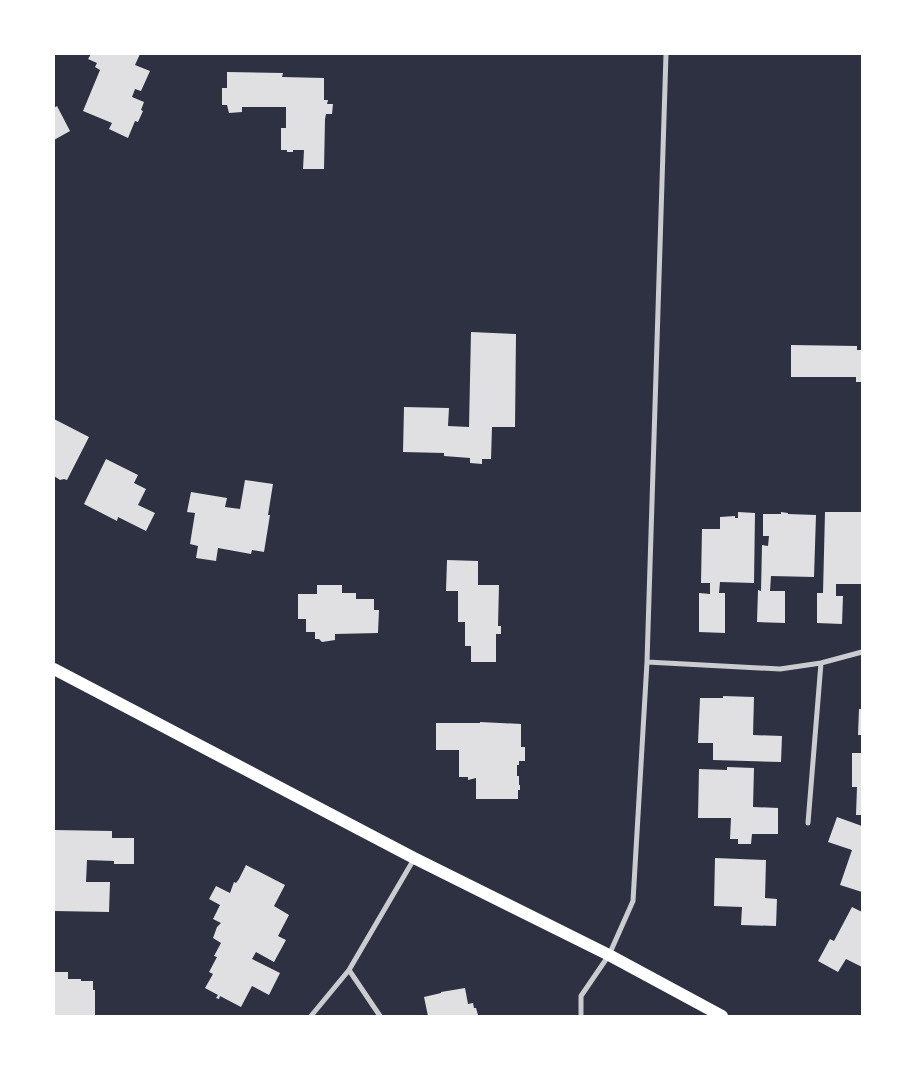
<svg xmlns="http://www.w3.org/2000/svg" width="916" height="1070" font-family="'Roboto Condensed',sans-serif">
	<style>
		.building { fill: #e0e0e3 }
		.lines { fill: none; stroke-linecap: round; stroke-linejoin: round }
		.minor { stroke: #caccd0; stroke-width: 5 }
		.primary { stroke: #fff; stroke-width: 12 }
	</style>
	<rect width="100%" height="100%" fill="#2d3142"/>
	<!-- building -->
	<path class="building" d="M 91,54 L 140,54 L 135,65 L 150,71 L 141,91 L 135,89 L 132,97 L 144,102 L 141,110 L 143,111 L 138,122 L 135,121 L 128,138 L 109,129 L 112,123 L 83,111 L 100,70 L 95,67 L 97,63 L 88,59 Z
		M 227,72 L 283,73 L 282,77 L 324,78 L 324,100 L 328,100 L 327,104 L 333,104 L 332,114 L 326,114 L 325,119 L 324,169 L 303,169 L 304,150 L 293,150 L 293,152 L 287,152 L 287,150 L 281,150 L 281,128 L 286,128 L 286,107 L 242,107 L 242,112 L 229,113 L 227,105 L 222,105 L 222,88 L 227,88 Z
		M 57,106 L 70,131 L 54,140 L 54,108 Z
		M 471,332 L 516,334 L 515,427 L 492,427 L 491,459 L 482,459 L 482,464 L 470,463 L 470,458 L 444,456 L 444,453 L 403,452 L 404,407 L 449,408 L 448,426 L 469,427 Z
		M 791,345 L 857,346 L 857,350 L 862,350 L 862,382 L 856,382 L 856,377 L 791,377 Z
		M 54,419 L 89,437 L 67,480 L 64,479 L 60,480 L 54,476 Z
		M 106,459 L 138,475 L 134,483 L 146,489 L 138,505 L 155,513 L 146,531 L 118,517 L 117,521 L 84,504 Z
		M 245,480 L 273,484 L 268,515 L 270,515 L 264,552 L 252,550 L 251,554 L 218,548 L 216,561 L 196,558 L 198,546 L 190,544 L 195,513 L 187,512 L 191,492 L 227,498 L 225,507 L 240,509 Z
		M 738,512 L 755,513 L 754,583 L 720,582 L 719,593 L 725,593 L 725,633 L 699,632 L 699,593 L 710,594 L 710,583 L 701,583 L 702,529 L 720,529 L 720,517 L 735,516 L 735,518 L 738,518 Z
		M 781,512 L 788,513 L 788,514 L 816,515 L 814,577 L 771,576 L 770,591 L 785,591 L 785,623 L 757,622 L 758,590 L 761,591 L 762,545 L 768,546 L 769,536 L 763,536 L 763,514 L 781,514 Z
		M 825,512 L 862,512 L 862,584 L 836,584 L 836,596 L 843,596 L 842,624 L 817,623 L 817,593 L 823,593 Z
		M 447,560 L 478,561 L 478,585 L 499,585 L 498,626 L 501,626 L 501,634 L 496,634 L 496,662 L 471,662 L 471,646 L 465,646 L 465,622 L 458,622 L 458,591 L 446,591 Z
		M 317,585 L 342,585 L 342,593 L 356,593 L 356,599 L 374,599 L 374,610 L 379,610 L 378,633 L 335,634 L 335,640 L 322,642 L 319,639 L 315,639 L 315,632 L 306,632 L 306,619 L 298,619 L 298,594 L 317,594 Z
		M 723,696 L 754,697 L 753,735 L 782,736 L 781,762 L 713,760 L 713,743 L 698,743 L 700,698 L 723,698 Z
		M 859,709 L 862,709 L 862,735 L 858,735 Z
		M 480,722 L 521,724 L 521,747 L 525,747 L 525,761 L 519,761 L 519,765 L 517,765 L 517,776 L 519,776 L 519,785 L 520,785 L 520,790 L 518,790 L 518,799 L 476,799 L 476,778 L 468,780 L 468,777 L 459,777 L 459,750 L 436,750 L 436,723 L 480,723 Z
		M 852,753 L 862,753 L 862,815 L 856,815 L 857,787 L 852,787 Z
		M 727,767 L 754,768 L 753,807 L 778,808 L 778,834 L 752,834 L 751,844 L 738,844 L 738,839 L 730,839 L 731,818 L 698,818 L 699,769 L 727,770 Z
		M 837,817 L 862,826 L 862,892 L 840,885 L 852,850 L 828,842 Z
		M 54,830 L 112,831 L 112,838 L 134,838 L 134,864 L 114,864 L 114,861 L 87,860 L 86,882 L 110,882 L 109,912 L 54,911 Z
		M 715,858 L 766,860 L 765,898 L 777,899 L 776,926 L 741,925 L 742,907 L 714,906 Z
		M 246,865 L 285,885 L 274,906 L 289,915 L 278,936 L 286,940 L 274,962 L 256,952 L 252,959 L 280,973 L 269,995 L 252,986 L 241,1007 L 220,996 L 219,999 L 216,998 L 218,995 L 205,988 L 213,974 L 209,972 L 217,957 L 214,956 L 221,943 L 213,938 L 217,927 L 221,923 L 213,919 L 220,905 L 209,899 L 216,886 L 230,893 L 234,882 L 236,883 L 239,879 Z
		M 852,907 L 862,912 L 862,967 L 846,959 L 838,972 L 818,961 L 830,939 L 834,941 Z
		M 54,972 L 68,972 L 68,979 L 81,979 L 81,981 L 93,981 L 93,990 L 95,990 L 95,1016 L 54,1016 Z
		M 465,988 L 468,1004 L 473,1003 L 474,1008 L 476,1008 L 478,1015 L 476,1016 L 428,1016 L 424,997 L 441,993 L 441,992 Z"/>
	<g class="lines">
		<!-- minor -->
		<path class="minor" d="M 647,662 L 780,669 L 821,663 L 862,652
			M 808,823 L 821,663
			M 349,970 L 414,859
			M 311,1016 L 349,970 L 380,1016
			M 581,1016 L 581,996 L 609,955 L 633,901 L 647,662 L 666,54"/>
		<!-- primary -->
		<path class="primary" d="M 54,669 L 414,858 L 609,955 L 722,1016"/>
	</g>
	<!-- border -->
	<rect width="916" height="1070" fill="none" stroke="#ffffff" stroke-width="110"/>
</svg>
